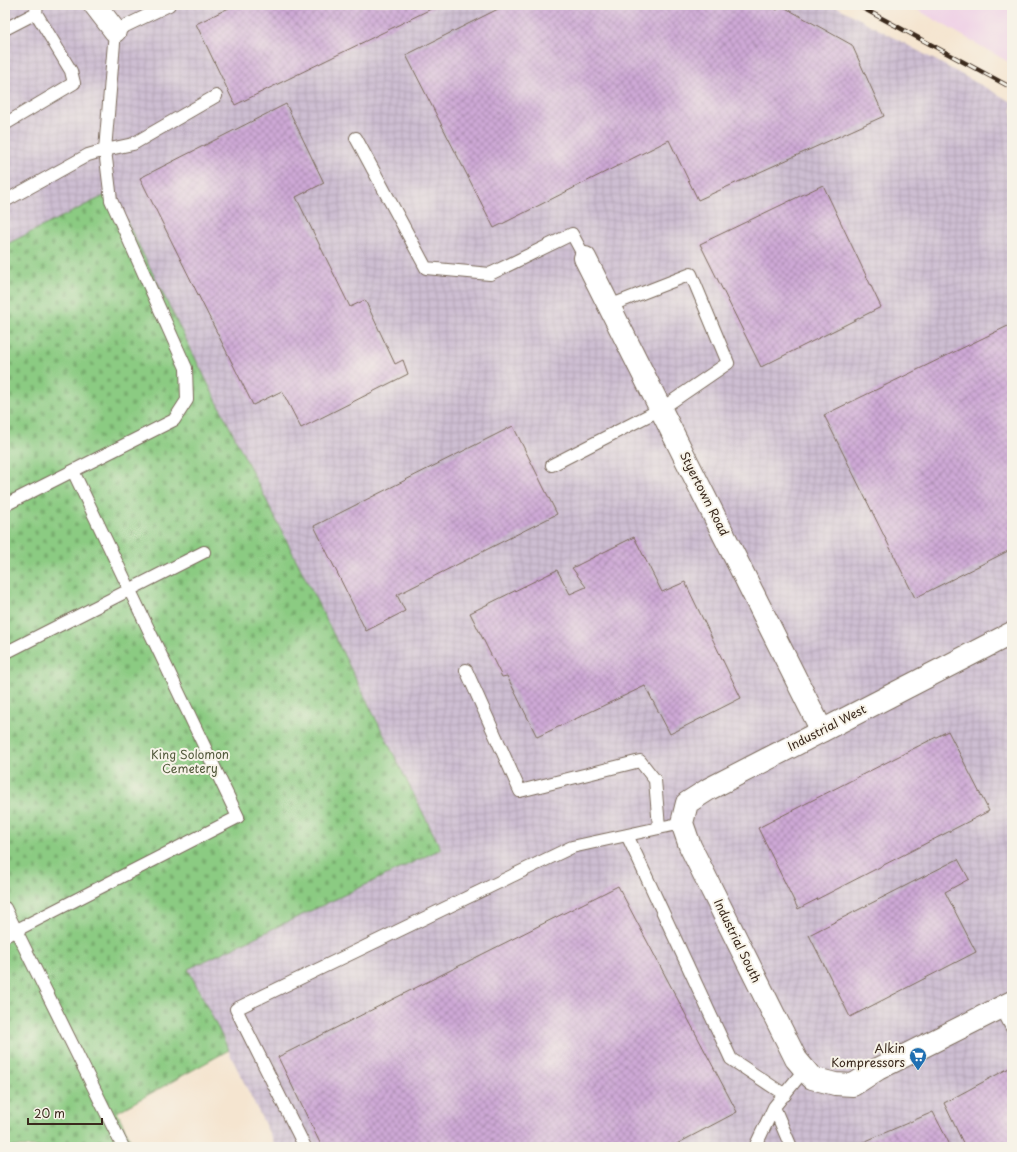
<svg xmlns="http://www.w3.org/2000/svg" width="1017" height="1152" font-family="'Playpen Sans',sans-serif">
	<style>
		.built { fill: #efd0e6 }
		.industrial { fill: url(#industrial-grid) }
		.cemetery { fill: url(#cemetery-stones); stroke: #637a50 }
		.building { fill: url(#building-cross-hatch) }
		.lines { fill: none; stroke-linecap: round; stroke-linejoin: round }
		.lane-casing { stroke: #7c6b5c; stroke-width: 14 }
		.street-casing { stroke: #7c6b5c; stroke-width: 24 }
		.lane { stroke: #fff; stroke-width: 12 }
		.street { stroke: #fff; stroke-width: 22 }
		.rail-casing { stroke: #3b2a1e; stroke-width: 4.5 }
		.rail { stroke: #f7f3e8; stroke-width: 3; stroke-dasharray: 9; stroke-linecap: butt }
		.labels { text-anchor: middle; stroke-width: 4; stroke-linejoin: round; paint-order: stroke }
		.street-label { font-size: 12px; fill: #3b2a1e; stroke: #f7f3e8 }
		.park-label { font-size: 12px; fill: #535a3c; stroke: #f7f3e8 }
		.poi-label { font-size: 12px; fill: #3b2a1e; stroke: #f7f3e8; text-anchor: end }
	</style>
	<defs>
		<pattern id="industrial-grid" width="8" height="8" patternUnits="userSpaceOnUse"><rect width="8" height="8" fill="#cdbed2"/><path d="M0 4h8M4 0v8" fill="none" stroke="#b1a3b4"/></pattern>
		<pattern id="cemetery-stones" width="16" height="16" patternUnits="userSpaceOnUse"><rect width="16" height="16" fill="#8bcb82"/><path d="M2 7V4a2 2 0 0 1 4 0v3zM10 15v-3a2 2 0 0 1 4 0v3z" fill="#79ae70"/></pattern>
		<pattern id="building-cross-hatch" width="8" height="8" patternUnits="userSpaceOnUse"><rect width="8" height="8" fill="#cea9d6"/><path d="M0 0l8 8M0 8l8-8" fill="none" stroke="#a88aad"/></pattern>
	</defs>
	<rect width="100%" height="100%" fill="#f7f3e8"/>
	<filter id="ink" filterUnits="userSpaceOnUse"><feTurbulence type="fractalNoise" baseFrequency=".025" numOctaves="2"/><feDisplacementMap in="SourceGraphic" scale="8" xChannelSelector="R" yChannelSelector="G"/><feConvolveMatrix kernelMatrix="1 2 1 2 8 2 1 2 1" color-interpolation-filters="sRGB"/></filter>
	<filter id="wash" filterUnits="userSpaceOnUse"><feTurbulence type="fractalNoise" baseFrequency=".012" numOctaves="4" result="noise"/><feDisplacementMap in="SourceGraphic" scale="16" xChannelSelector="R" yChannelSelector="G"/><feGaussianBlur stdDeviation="0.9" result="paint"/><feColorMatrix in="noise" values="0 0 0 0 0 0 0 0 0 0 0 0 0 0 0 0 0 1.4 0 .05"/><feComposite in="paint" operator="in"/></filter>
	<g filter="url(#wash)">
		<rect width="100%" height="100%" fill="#f5e5d0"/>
		<!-- built -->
		<path class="built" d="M 909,5 L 1012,5 L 1012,64 Z"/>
		<!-- industrial -->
		<path class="industrial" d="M 5,5 L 834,5 L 1012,102 L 1012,1147 L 276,1147 L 188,969 L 440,849 L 111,193 L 5,245 Z"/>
		<!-- cemetery -->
		<path class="cemetery" d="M 112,192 L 441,849 L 188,969 L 229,1050 L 117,1112 L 134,1147 L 5,1147 L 5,245 Z"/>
		<g id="blocks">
			<!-- building -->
			<path class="building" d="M 235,5 L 434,5 L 435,7 L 235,105 L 196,24 Z
				M 506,5 L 769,5 L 777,10 L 782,6 L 852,45 L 884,116 L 698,200 L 669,140 L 494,228 L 406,55 Z
				M 286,104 L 324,183 L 296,197 L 350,307 L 365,300 L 395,364 L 403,360 L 408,374 L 301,428 L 282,391 L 253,405 L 140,178 Z
				M 823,185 L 881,307 L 761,367 L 700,244 Z
				M 1012,324 L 1012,549 L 915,598 L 824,415 Z
				M 513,426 L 557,514 L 397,595 L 405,611 L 366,631 L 314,526 Z
				M 634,537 L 662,592 L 685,582 L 741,698 L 670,734 L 645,686 L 537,737 L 507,676 L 502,677 L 470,613 L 557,570 L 570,594 L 586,587 L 572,568 Z
				M 948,731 L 989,811 L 798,909 L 758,828 Z
				M 958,859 L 969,879 L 945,892 L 976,952 L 850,1017 L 809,935 Z
				M 618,886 L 737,1112 L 671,1147 L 322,1147 L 278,1057 Z
				M 1011,1067 L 1012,1147 L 965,1147 L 944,1103 Z
				M 933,1112 L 951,1147 L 852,1147 Z"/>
		</g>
	</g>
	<g filter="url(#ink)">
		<use href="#blocks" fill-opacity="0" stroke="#7c6b5c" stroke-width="1"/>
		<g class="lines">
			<!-- lane casing -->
			<g class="lane-casing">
				<path id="lane" d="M 5,29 L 36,13
					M 5,124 L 74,83 L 71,71 L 36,13 L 37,5
					M 356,138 L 426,268 L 490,274 L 572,234 L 585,258
					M 5,201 L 88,155 L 105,150 L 115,31 L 169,5
					M 552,465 L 661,409 L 728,363 L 691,274 L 609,306
					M 5,505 L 174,420 L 187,400 L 186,368 L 111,200 L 105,150 L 133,144 L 216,96
					M 5,653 L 204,552
					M 466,670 L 520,791 L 640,761 L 655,780 L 659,827
					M 627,835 L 731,1059 L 785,1095
					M 5,908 L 123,1147
					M 5,936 L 238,817 L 73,471
					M 1001,1007 L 1012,1028
					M 774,1107 L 791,1147
					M 305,1147 L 236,1009 L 572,847 L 682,823
					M 755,1147 L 774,1107 L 805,1069"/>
			</g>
			<!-- street casing -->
			<g class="street-casing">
				<path id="street" d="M 95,5 L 115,31
					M 585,258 L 822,731
					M 1012,633 L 709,789 L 687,803 L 682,823 L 690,846 L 796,1059 L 812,1078 L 835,1084 L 853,1085 L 878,1069 L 1012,1002"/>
			</g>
			<!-- lane -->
			<use href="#lane" class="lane"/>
			<!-- street -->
			<use href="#street" class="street"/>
			<!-- rail casing -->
			<g class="rail-casing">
				<path id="rail" d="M 857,5 L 1012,88"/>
			</g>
			<!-- rail -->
			<use href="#rail" class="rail"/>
		</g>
	</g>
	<!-- icons -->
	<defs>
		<g id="supermarket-pin" transform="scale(0.9)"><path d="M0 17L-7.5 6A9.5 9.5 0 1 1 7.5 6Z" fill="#1f6fb2" stroke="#f7f3e8"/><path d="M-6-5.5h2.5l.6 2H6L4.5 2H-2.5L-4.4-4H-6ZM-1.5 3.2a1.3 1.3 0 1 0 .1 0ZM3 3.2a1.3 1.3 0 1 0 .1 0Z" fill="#fff"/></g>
	</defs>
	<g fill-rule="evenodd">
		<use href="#supermarket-pin" x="918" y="1056"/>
	</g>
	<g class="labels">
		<!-- street labels -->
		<g class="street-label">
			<text transform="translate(704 494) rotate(63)" y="4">Styertown Road</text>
			<text transform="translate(827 728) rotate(-27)" y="4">Industrial West</text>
			<text transform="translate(737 941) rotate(64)" y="4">Industrial South</text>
		</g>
		<!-- park labels -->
		<g class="park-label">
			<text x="190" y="759">King Solomon<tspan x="190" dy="14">Cemetery</tspan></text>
		</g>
		<!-- poi labels -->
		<g class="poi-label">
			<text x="905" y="1053">Alkin<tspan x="905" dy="14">Kompressors</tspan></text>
		</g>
	</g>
	<!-- margin -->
	<rect width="1017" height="1152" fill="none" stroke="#f7f3e8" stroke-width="20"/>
	<!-- scale -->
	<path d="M28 1118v6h74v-6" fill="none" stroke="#3b2a1e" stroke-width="2"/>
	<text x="34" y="1118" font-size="12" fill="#3b2a1e" stroke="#f7f3e8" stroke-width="3" paint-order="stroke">20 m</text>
</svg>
